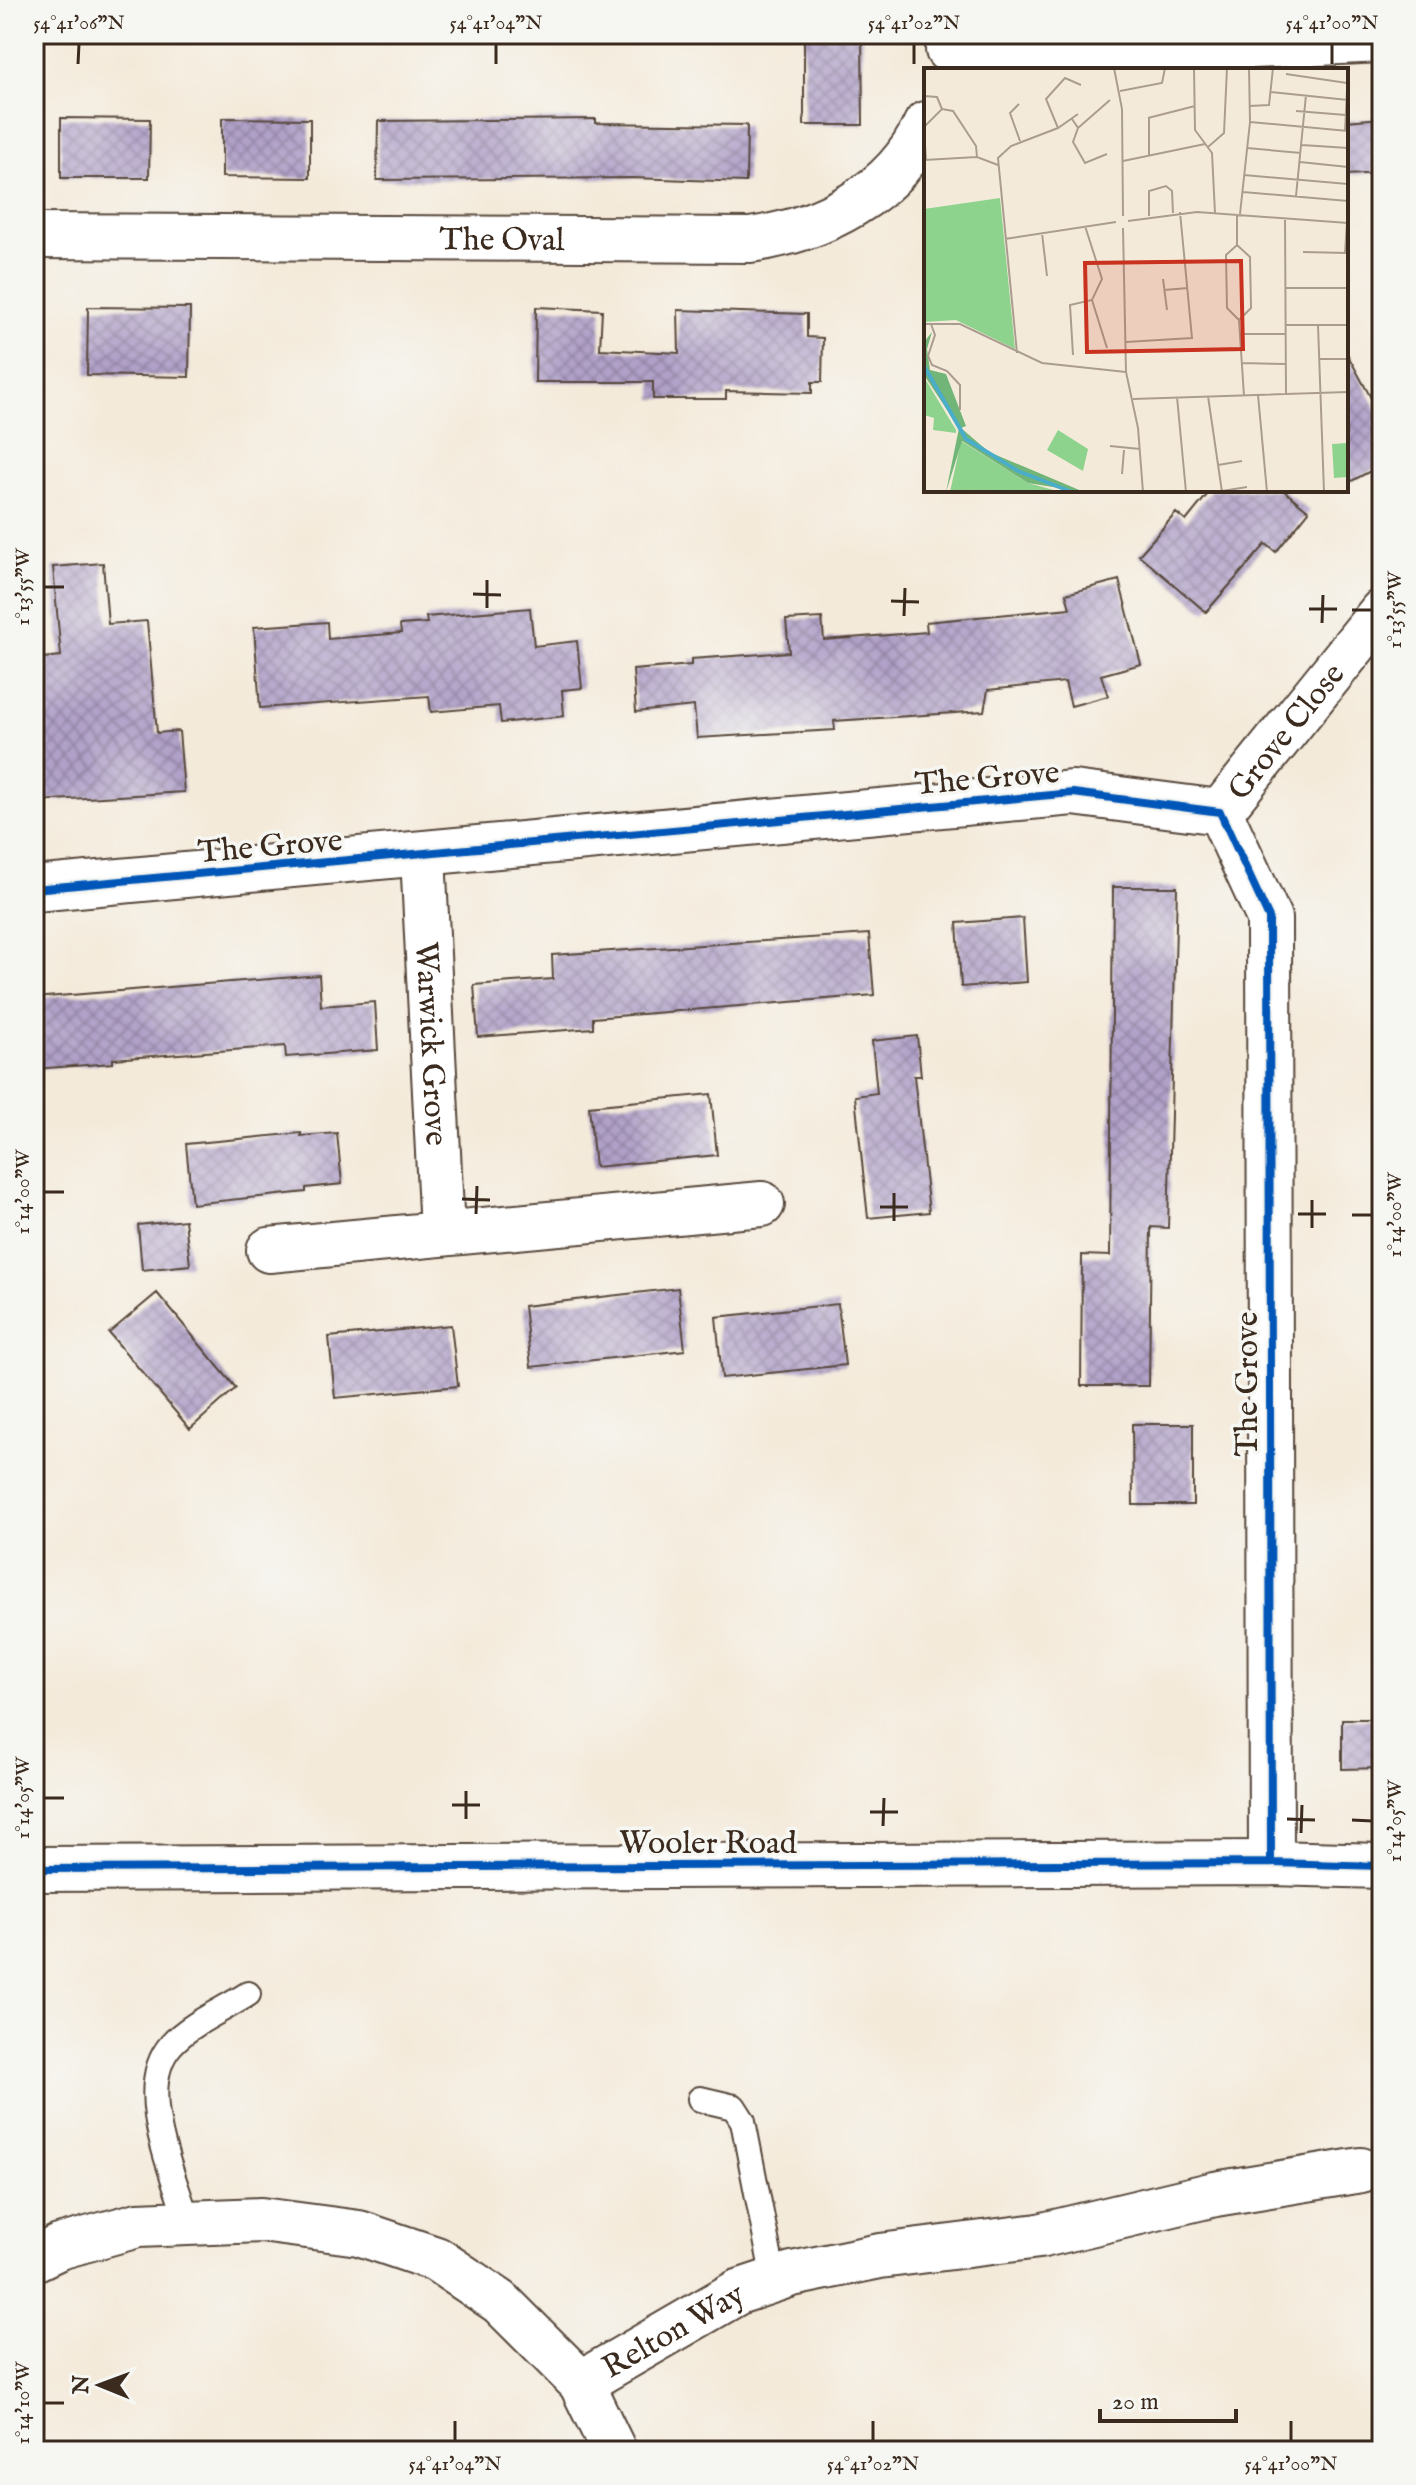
<svg xmlns="http://www.w3.org/2000/svg" width="1416" height="2485" font-family="'IM FELL English',serif">
	<style>
		.building { fill: url(#building-cross-hatch) }
		.lines { fill: none; stroke-linecap: round; stroke-linejoin: round }
		.service-casing { stroke: #57473a; stroke-width: 28 }
		.minor-casing { stroke: #57473a; stroke-width: 48 }
		.tertiary-casing { stroke: #57473a; stroke-width: 48 }
		.service { stroke: #fff; stroke-width: 24 }
		.minor { stroke: #fff; stroke-width: 44 }
		.tertiary { stroke: #fff; stroke-width: 44 }
		.cycleway-casing { stroke: #f6f6f2; stroke-width: 13 }
		.cycleway { stroke: #0057b8; stroke-width: 8 }
		.ticks { fill: none; stroke: #3b2a1e; stroke-width: 3 }
		.labels { text-anchor: middle; stroke-width: 7; stroke-linejoin: round; paint-order: stroke }
		.street-label { font-size: 32px; fill: #3b2a1e; stroke: #f6f6f2 }
		.inset-river { fill: none; stroke: #4aadc9; stroke-width: 4 }
		.inset-road { fill: none; stroke: #aa9d8f; stroke-width: 2 }
		.view { fill: #c8321e; fill-opacity: 0.15; stroke: #c8321e; stroke-width: 4 }
		.inset-edge { fill: none; stroke: #3b2a1e; stroke-width: 4 }
		.neatline { fill: none; stroke: #3b2a1e; stroke-width: 3 }
		.ticks-label { font-size: 20px; text-anchor: middle; fill: #3b2a1e }
	</style>
	<defs>
		<pattern id="building-cross-hatch" width="8" height="8" patternUnits="userSpaceOnUse" patternTransform="scale(2)"><rect width="8" height="8" fill="#b1a1c9"/><path d="M0 0l8 8M0 8l8-8" fill="none" stroke="#9183a3"/></pattern>
	</defs>
	<rect width="100%" height="100%" fill="#f6f6f2"/>
	<filter id="ink" filterUnits="userSpaceOnUse"><feTurbulence type="fractalNoise" baseFrequency=".0125" numOctaves="2"/><feDisplacementMap in="SourceGraphic" scale="16" xChannelSelector="R" yChannelSelector="G"/><feConvolveMatrix kernelMatrix="1 2 1 2 8 2 1 2 1" color-interpolation-filters="sRGB"/></filter>
	<filter id="wash" filterUnits="userSpaceOnUse"><feTurbulence type="fractalNoise" baseFrequency=".006" numOctaves="4" result="noise"/><feDisplacementMap in="SourceGraphic" scale="32" xChannelSelector="R" yChannelSelector="G"/><feGaussianBlur stdDeviation="1.8" result="paint"/><feColorMatrix in="noise" values="0 0 0 0 0 0 0 0 0 0 0 0 0 0 0 0 0 1.4 0 .05"/><feComposite in="paint" operator="in"/></filter>
	<g filter="url(#wash)">
		<rect width="100%" height="100%" fill="#f4eada"/>
		<g id="blocks">
			<!-- building -->
			<path class="building" d="M 804,34 L 862,34 L 863,125 L 804,125 Z
				M 61,118 L 150,119 L 149,178 L 61,178 Z
				M 222,118 L 310,119 L 310,178 L 222,177 Z
				M 1382,118 L 1382,173 L 1346,175 L 1346,121 Z
				M 596,119 L 596,123 L 747,125 L 746,182 L 633,178 L 377,180 L 378,121 Z
				M 88,307 L 190,308 L 189,377 L 87,375 Z
				M 536,307 L 602,310 L 600,349 L 679,353 L 678,310 L 807,314 L 807,337 L 823,338 L 822,382 L 812,382 L 812,393 L 726,391 L 726,399 L 653,399 L 653,382 L 535,382 Z
				M 1346,352 L 1382,418 L 1382,465 L 1346,484 Z
				M 1211,490 L 1283,490 L 1309,511 L 1276,552 L 1266,544 L 1206,612 L 1139,555 L 1176,513 L 1186,521 Z
				M 103,563 L 108,624 L 147,621 L 157,733 L 179,731 L 184,792 L 37,801 L 34,659 L 61,656 L 53,567 Z
				M 1119,580 L 1141,664 L 1101,675 L 1108,696 L 1071,706 L 1065,682 L 988,690 L 984,711 L 834,721 L 835,730 L 697,738 L 694,706 L 636,712 L 633,670 L 691,665 L 691,659 L 789,652 L 786,620 L 822,618 L 824,640 L 927,632 L 926,622 L 1070,608 L 1066,594 Z
				M 530,608 L 534,646 L 577,641 L 582,688 L 562,690 L 564,716 L 501,723 L 499,706 L 431,712 L 429,696 L 260,708 L 254,627 L 327,622 L 328,639 L 401,633 L 400,625 L 427,623 L 426,617 Z
				M 1113,887 L 1177,887 L 1168,1228 L 1151,1227 L 1149,1386 L 1081,1386 L 1082,1255 L 1110,1256 Z
				M 1023,918 L 1027,982 L 961,987 L 957,923 Z
				M 869,934 L 874,995 L 593,1018 L 593,1028 L 478,1037 L 474,985 L 553,979 L 552,955 Z
				M 319,975 L 321,1006 L 375,1002 L 378,1050 L 286,1057 L 285,1046 L 113,1059 L 113,1063 L 34,1069 L 34,998 Z
				M 917,1036 L 921,1076 L 914,1076 L 929,1212 L 868,1218 L 855,1096 L 877,1093 L 872,1041 Z
				M 711,1094 L 717,1155 L 595,1167 L 589,1106 Z
				M 301,1133 L 301,1136 L 337,1133 L 342,1184 L 306,1188 L 306,1192 L 192,1204 L 186,1144 Z
				M 185,1220 L 190,1265 L 142,1270 L 138,1225 Z
				M 678,1288 L 685,1350 L 531,1367 L 524,1306 Z
				M 157,1293 L 236,1388 L 190,1429 L 109,1333 Z
				M 838,1304 L 845,1365 L 722,1378 L 716,1317 Z
				M 451,1325 L 458,1386 L 335,1398 L 329,1337 Z
				M 1132,1424 L 1193,1424 L 1193,1505 L 1133,1505 Z
				M 1342,1719 L 1382,1719 L 1382,1768 L 1342,1769 Z"/>
		</g>
	</g>
	<g filter="url(#ink)">
		<use href="#blocks" fill-opacity="0" stroke="#57473a" stroke-width="2"/>
		<g class="lines">
			<!-- service casing -->
			<g class="service-casing">
				<path id="service" d="M 700,2099 L 734,2107 L 743,2121 L 774,2280
					M 188,2223 C 174,2175 133,2088 171,2045 C 189,2024 225,2009 248,1994"/>
			</g>
			<!-- minor casing -->
			<g class="minor-casing">
				<g id="minor">
					<path d="M 948,50 L 1166,50 L 1382,40"/>
					<path id="s1" d="M 34,236 L 750,240 C 821,230 895,194 926,124"/>
					<path id="s2" d="M 1220,812 L 1382,611"/>
					<path id="s3" d="M 423,856 L 442,1231"/>
					<path d="M 34,889 L 1073,793 L 1220,812 L 1269,918 L 1271,1863"/>
					<path d="M 269,1250 L 762,1204"/>
					<path d="M 34,2259 L 59,2247 L 138,2225 L 261,2220 L 359,2233 L 436,2259 L 500,2302 L 581,2383 L 614,2451"/>
					<path id="s4" d="M 581,2383 L 738,2292 L 792,2274 L 880,2256 L 1039,2236 L 1215,2194 L 1361,2170"/>
				</g>
			</g>
			<!-- tertiary casing -->
			<g class="tertiary-casing">
				<path id="tertiary" d="M 34,1869 L 1271,1863 L 1382,1866"/>
			</g>
			<!-- service -->
			<use href="#service" class="service"/>
			<!-- minor -->
			<use href="#minor" class="minor"/>
			<!-- tertiary -->
			<use href="#tertiary" class="tertiary"/>
			<!-- cycleway casing -->
			<g class="cycleway-casing">
				<path id="cycleway" d="M 34,889 L 1073,793 L 1220,812 L 1269,918 L 1271,1863
					M 34,1869 L 1271,1863 L 1382,1866"/>
			</g>
			<!-- cycleway -->
			<use href="#cycleway" class="cycleway"/>
		</g>
	</g>
	<!-- ticks -->
	<path class="ticks" d="M 78,64 L 79,44M 496,64 L 496,44M 914,64 L 914,44M 1332,64 L 1332,44M 44,587 L 64,587M 473,594 L 501,595M 891,601 L 919,602M 487,608 L 487,580M 1309,609 L 1337,609M 1352,610 L 1372,610M 904,616 L 905,588M 1322,623 L 1323,595M 44,1192 L 64,1192M 462,1199 L 490,1200M 880,1207 L 908,1207M 476,1214 L 477,1186M 1298,1214 L 1326,1214M 1352,1215 L 1372,1215M 894,1221 L 894,1193M 1312,1228 L 1312,1200M 44,1798 L 64,1798M 452,1805 L 480,1805M 870,1812 L 898,1812M 466,1819 L 466,1791M 1287,1819 L 1315,1820M 1352,1820 L 1372,1821M 883,1826 L 884,1798M 1301,1833 L 1302,1805M 44,2403 L 64,2403M 455,2441 L 455,2421M 873,2441 L 873,2421M 1291,2441 L 1291,2421"/>
	<g class="labels">
		<!-- street labels -->
		<g class="street-label">
			<text dy="11" stroke="none"><textPath href="#s1" startOffset="468">The Oval</textPath></text>
			<text dy="11" stroke="none"><textPath href="#s2" startOffset="104">Grove Close</textPath></text>
			<text transform="translate(987 777) rotate(-5)" y="11">The Grove</text>
			<text transform="translate(270 845) rotate(-5)" y="11">The Grove</text>
			<text dy="11" stroke="none"><textPath href="#s3" startOffset="188">Warwick Grove</textPath></text>
			<text transform="translate(1246 1384) rotate(-90)" y="11">The Grove</text>
			<text x="708" y="1853">Wooler Road</text>
			<text dy="11" stroke="none"><textPath href="#s4" startOffset="106">Relton Way</textPath></text>
		</g>
	</g>
	<!-- overview -->
	<g transform="translate(924 68)">
		<rect width="424" height="424" fill="#f4eada"/>
		<path d="M 0,309 L 32,362 L 32,365 L 9,362 L 10,350 L 0,347 ZM 134,362 L 164,381 L 159,403 L 123,382 ZM 37,373 L 104,415 L 137,424 L 26,424 Z" fill="#8dd38d"/>
		<path d="M 8,264 L 3,281 L 6,302 L 22,306 L 42,358 L 37,360 L 65,384 L 160,424 L 104,415 L 38,373 L 22,424 L 35,360 L 0,307 L 0,274 Z" fill="#72b578"/>
		<path d="M 76,130 L 91,281 L 32,252 L 0,254 L 0,141 Z" fill="#8dd38d"/>
		<path d="M 423,375 L 424,409 L 410,410 L 408,376 Z" fill="#8dd38d"/>
		<path class="inset-river" d="M 0,298 L 42,371 L 94,403 L 148,424"/>
		<path class="inset-road" d="M 190,0 L 198,41 L 199,148M 270,0 L 271,62 L 288,85 L 291,145M 362,6 L 423,15M 196,23 L 238,15 L 241,0M 347,24 L 424,32M 0,28 L 13,29 L 18,41M 95,36 L 86,45 L 96,73M 325,38 L 345,37 L 349,0M 372,43 L 422,47M 224,50 L 271,38M 225,50 L 225,88M 148,51 L 154,60 L 149,74 L 161,95 L 183,86M 326,54 L 424,63M 0,59 L 18,41 L 29,43 L 52,78 L 53,89M 134,60 L 122,31 L 141,10 L 157,17M 154,60 L 186,32M 0,64 L 2,91M 421,64 L 424,0M 378,77 L 424,80M 284,79 L 300,65 L 303,0M 323,80 L 377,85M 0,92 L 53,89 L 74,97M 199,93 L 281,76M 376,94 L 424,99M 320,107 L 424,116M 319,124 L 424,133M 372,128 L 382,27M 313,146 L 313,177M 316,146 L 326,54 L 325,0M 225,148 L 225,123 L 242,118 L 248,123 L 249,145M 361,150 L 362,326M 204,153 L 273,144 L 424,155M 199,160 L 202,304 L 214,360 L 219,424M 118,165 L 123,208M 81,171 L 192,154M 313,177 L 326,189 L 327,240 L 315,252 L 303,240 L 302,187 ZM 379,184 L 423,185M 421,185 L 424,139M 239,211 L 243,242M 361,220 L 424,220M 240,222 L 264,220M 168,232 L 183,280M 315,252 L 320,328M 0,256 L 36,256 L 118,295 L 202,304M 7,256 L 11,267 L 4,288 L 8,297 L 23,303 L 36,317 L 36,342M 361,257 L 424,257M 394,257 L 400,424M 315,266 L 361,266M 202,274 L 268,270 L 256,144M 93,285 L 74,90 L 87,78 L 134,60 L 154,46M 149,287 L 146,237 L 168,232 L 178,211 L 161,158M 395,291 L 424,291M 317,295 L 361,296M 334,327 L 343,424M 284,328 L 298,424M 253,329 L 262,424M 209,331 L 424,324M 186,378 L 216,381M 294,397 L 318,393M 198,406 L 200,382M 298,423 L 323,419"/>
		<path class="view" d="M 317,193 L 319,281 L 163,284 L 161,195 Z"/>
		<rect width="424" height="424" class="inset-edge"/>
	</g>
	<!-- margin -->
	<rect width="1416" height="2485" fill="none" stroke="#f6f6f2" stroke-width="88"/>
	<!-- north arrow -->
	<g transform="translate(100 2385) rotate(271)" stroke="#f6f6f2" stroke-width="6" paint-order="stroke">
	<path d="M0-6L14 30L0 20L-14 30Z" fill="#3b2a1e"/>
	<text y="-12" font-size="22" font-weight="bold" text-anchor="middle" fill="#3b2a1e">N</text>
	</g>
	<!-- scale -->
	<path d="M1100 2409v12h136v-12" fill="none" stroke="#3b2a1e" stroke-width="4"/>
	<text x="1112" y="2409" font-size="24" fill="#3b2a1e" stroke="#f6f6f2" stroke-width="6" paint-order="stroke">20 m</text>
	<rect x="44" y="44" width="1328" height="2397" class="neatline"/>
	<g class="ticks-label">
		<text x="79" y="29">54°41'06"N</text>
		<text x="496" y="29">54°41'04"N</text>
		<text x="914" y="29">54°41'02"N</text>
		<text x="1332" y="29">54°41'00"N</text>
		<text transform="translate(22 587) rotate(-90)" y="7">1°13'55"W</text>
		<text transform="translate(1394 610) rotate(-90)" y="7">1°13'55"W</text>
		<text transform="translate(22 1192) rotate(-90)" y="7">1°14'00"W</text>
		<text transform="translate(1394 1215) rotate(-90)" y="7">1°14'00"W</text>
		<text transform="translate(22 1798) rotate(-90)" y="7">1°14'05"W</text>
		<text transform="translate(1394 1821) rotate(-90)" y="7">1°14'05"W</text>
		<text transform="translate(22 2403) rotate(-90)" y="7">1°14'10"W</text>
		<text x="455" y="2470">54°41'04"N</text>
		<text x="873" y="2470">54°41'02"N</text>
		<text x="1291" y="2470">54°41'00"N</text>
	</g>
</svg>
